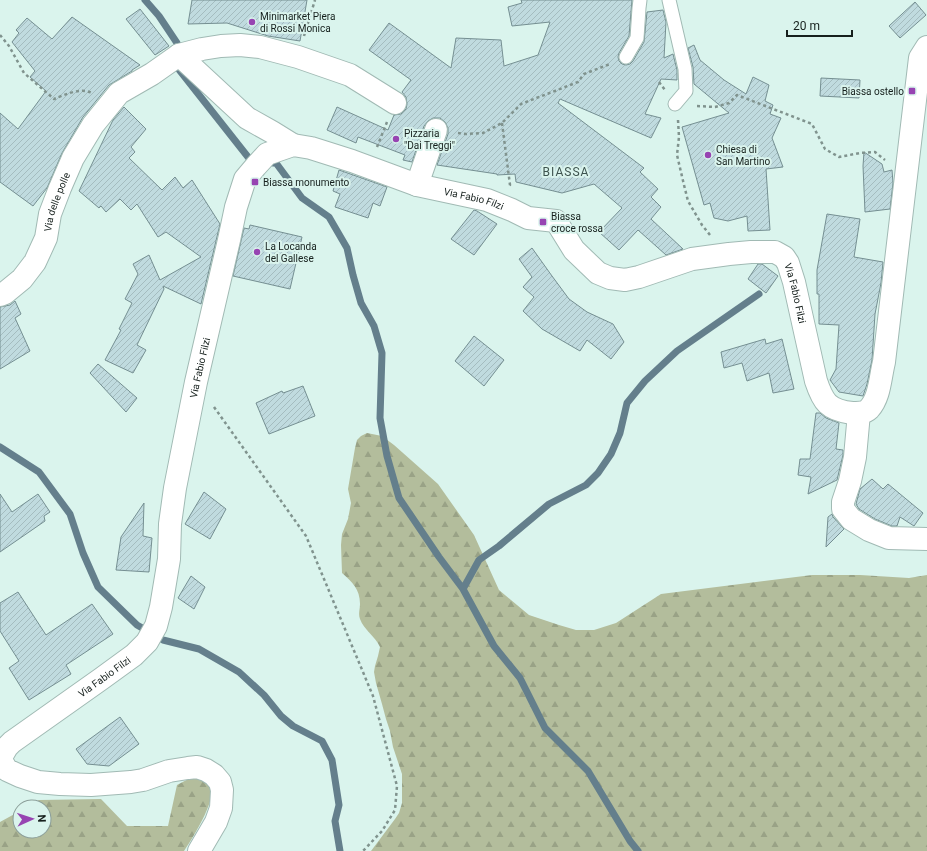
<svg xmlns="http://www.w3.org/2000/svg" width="927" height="851" font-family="Roboto,sans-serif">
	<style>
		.forest { fill: url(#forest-firs) }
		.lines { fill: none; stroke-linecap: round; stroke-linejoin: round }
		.stream { stroke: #647f8c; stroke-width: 7 }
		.building { fill: url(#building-hatch); stroke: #758f92 }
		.lane-casing { stroke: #a1bab4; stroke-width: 15 }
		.street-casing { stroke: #a1bab4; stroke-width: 24 }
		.secondary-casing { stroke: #a1bab4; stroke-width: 24 }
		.path { stroke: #80938e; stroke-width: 2.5; stroke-dasharray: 3 3; stroke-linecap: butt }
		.lane { stroke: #fff; stroke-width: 13 }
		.street { stroke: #fff; stroke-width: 22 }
		.secondary { stroke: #fff; stroke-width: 22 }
		.poi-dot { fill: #9744b2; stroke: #daf4ed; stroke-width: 1.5 }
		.labels { text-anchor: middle; stroke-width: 4; stroke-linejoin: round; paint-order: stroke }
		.poi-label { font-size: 10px; fill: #16201d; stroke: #daf4ed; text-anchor: start }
		.street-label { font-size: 10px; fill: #16201d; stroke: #daf4ed }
		.quarter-label { font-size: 12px; letter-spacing: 1px; fill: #3d534e; stroke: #daf4ed }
	</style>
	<defs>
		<pattern id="forest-firs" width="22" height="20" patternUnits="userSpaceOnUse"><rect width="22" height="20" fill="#b3bd9c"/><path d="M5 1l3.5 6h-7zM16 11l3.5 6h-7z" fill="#99a286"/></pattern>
		<pattern id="building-hatch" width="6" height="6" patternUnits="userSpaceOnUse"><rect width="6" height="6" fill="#c0dbdf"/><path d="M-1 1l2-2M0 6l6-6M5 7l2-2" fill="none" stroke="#a4bcbf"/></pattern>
	</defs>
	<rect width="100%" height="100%" fill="#daf4ed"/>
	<!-- forest -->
	<path class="forest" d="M 367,433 L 382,436 L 394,445 L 438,484 L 474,535 L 499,590 L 529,615 L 559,625 L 576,630 L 594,630 L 616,623 L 661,594 L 812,575 L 860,575 L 909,578 L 927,575 L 927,851 L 371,851 L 395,819 L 399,813 L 402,803 L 402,774 L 393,747 L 390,731 L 386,719 L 382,704 L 376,683 L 374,672 L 375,666 L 378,656 L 380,647 C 375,636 364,630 360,619 C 358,614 360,609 360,604 C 360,589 352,582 342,573 L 341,545 L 342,534 L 348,519 L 351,503 L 348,489 L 355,448 L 357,440 L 361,436 Z
		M 194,776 L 205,776 C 207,780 210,784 211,787 C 216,801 192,839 184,851 L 0,851 L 0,822 L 20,811 L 20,831 L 44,831 L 44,807 L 27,807 L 39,800 L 101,799 L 127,826 L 168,826 L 177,785 Z"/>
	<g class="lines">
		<!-- stream -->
		<path class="stream" d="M 145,0 L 159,16 L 177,43
			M 177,67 L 248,157
			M 273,163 L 276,163 L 302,198 L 329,217 L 347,248 L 353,275 L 361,303 L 374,326 L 382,353 L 380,418 L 387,456 L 399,498 L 439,557 L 463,589 L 494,646 L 520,678 L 545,728 L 588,771 L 630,841 L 638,851
			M 0,447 L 39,472 L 70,514 L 83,553 L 98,587 L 137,625 L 163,640 L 199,649 L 239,672 L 264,695 L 281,716 L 293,726 L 322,741 L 332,760 L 339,805 L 335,821 L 340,851
			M 463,589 L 479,560 L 499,546 L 549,504 L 586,485 L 598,473 L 611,454 L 620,433 L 627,403 L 645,381 L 677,351 L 759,294"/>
	</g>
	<!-- building -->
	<path class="building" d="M 192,0 L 307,0 L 300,41 L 268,36 L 227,23 L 188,24 Z
		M 521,0 L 632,0 L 629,36 L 619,53 L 618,57 L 619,61 L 622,64 L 626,65 L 630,64 L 633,61 L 644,42 L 647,12 L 663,10 L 666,22 L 664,58 L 673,54 L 677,70 L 677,80 L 661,79 L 645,114 L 661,118 L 651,138 L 560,99 L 558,103 L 644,168 L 640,172 L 658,189 L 651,197 L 661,207 L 651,219 L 683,249 L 666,255 L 638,230 L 619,250 L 599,232 L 622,208 L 594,184 L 562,193 L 516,182 L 515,174 L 497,175 L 497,174 L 437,165 L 448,134 L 448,128 L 445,122 L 440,118 L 433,118 L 428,121 L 424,126 L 412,162 L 403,160 L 405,155 L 358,137 L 356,143 L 327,130 L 337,107 L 388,130 L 394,115 L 401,114 L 406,109 L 407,104 L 406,97 L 402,92 L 411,80 L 369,50 L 389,23 L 451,68 L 456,38 L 501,40 L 504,66 L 538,55 L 550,22 L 512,26 L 508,7 L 522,3 Z
		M 915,2 L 926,15 L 900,38 L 889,26 Z
		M 140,9 L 169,46 L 155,55 L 126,19 Z
		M 72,17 L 140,65 L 132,70 L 132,71 L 109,85 L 83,117 L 62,153 L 47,188 L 33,206 L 0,182 L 0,113 L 18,129 L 46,91 L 30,77 L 35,71 L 12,42 L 19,33 L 16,30 L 27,18 L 52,39 Z
		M 694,45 L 700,60 L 724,80 L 746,94 L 753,77 L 769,85 L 765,101 L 773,105 L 770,114 L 781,118 L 772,138 L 783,167 L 766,169 L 770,230 L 748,231 L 747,216 L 728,221 L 714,218 L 710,203 L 704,205 L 682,127 L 729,113 L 694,84 L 693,67 L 688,48 Z
		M 821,78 L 860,80 L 859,98 L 820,96 Z
		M 124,107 L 146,129 L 131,147 L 135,152 L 129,158 L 162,190 L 175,177 L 183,188 L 192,180 L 220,224 L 201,304 L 163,286 L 164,289 L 137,345 L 146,350 L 133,373 L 105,360 L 121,330 L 119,329 L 132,303 L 125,299 L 138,274 L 133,264 L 149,255 L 160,280 L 201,257 L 166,232 L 158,237 L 137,204 L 131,210 L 120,199 L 106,212 L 101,206 L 99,208 L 79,191 L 113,120 Z
		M 864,152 L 882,164 L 884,172 L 892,170 L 893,183 L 890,209 L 865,212 L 863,166 Z
		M 339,170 L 387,187 L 380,206 L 373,203 L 368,218 L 335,207 L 340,194 L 333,191 Z
		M 474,210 L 477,211 L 497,224 L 474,255 L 451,239 Z
		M 827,214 L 860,219 L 854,257 L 883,262 L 881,283 L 875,314 L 872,360 L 867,384 L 863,396 L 839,392 L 830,380 L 836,369 L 839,325 L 819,324 L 819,294 L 817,294 L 817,270 Z
		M 250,225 L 302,237 L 290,289 L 233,276 L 244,228 L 249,229 Z
		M 532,248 L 552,276 L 569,299 L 587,312 L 613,324 L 624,342 L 611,359 L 587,340 L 580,351 L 542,329 L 523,311 L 534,297 L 523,287 L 532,277 L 519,259 Z
		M 758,264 L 762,264 L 778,276 L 766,293 L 748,279 Z
		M 15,301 L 21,314 L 15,318 L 30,351 L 0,369 L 0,307 L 10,305 Z
		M 474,336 L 504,360 L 484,386 L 455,361 Z
		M 765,339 L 766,344 L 782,339 L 794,389 L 773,393 L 769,373 L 747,381 L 742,363 L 724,368 L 721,352 Z
		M 98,364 L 137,398 L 126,412 L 90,373 Z
		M 303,386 L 315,416 L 269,434 L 256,403 L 282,391 L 283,393 Z
		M 816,413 L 820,413 L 826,418 L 839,423 L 836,449 L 843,450 L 843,455 L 837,480 L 808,494 L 811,477 L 798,475 L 800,459 L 810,459 Z
		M 872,479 L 883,489 L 888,484 L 923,513 L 914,526 L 900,517 L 897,526 L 892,526 L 875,519 L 859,509 L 856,504 L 860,489 Z
		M 204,492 L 226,509 L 210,539 L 185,524 Z
		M 0,494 L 12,512 L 38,494 L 50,512 L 44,516 L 45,521 L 0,552 Z
		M 144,503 L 143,536 L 152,538 L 149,572 L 116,570 L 121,537 Z
		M 832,514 L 833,517 L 844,529 L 826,547 L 828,517 Z
		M 191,576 L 205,587 L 194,609 L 178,598 Z
		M 18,592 L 46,635 L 92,604 L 113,634 L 66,665 L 71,674 L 29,700 L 9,668 L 19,661 L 0,631 L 0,603 Z
		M 120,717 L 139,744 L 109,766 L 87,764 L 76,749 Z"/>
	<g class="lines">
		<!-- lane casing -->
		<g class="lane-casing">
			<path id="lane" d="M 669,0 L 685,69 L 686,91 L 675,104
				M 626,57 L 637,38 L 639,8 L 640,0"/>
		</g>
		<!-- street casing -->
		<g class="street-casing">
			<g id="street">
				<path d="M 179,55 L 247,118 L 272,132 L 293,145"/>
				<path d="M 417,185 L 436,130"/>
				<path id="s1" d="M 0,295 L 5,293 L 22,279 L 35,262 L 46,238 L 50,214 L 60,188 L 73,158 L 93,125 L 119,93 L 152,74 L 179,55 L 202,49 L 221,46 L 240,45 L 260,47 L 298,57 L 350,75 L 395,103"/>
				<path d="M 859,413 L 855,457 L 850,481 L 843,502 L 843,509 L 851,519 L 869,530 L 889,538 L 927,539"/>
			</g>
		</g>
		<!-- secondary casing -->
		<g class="secondary-casing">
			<g id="secondary">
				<path id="s2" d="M 0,759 L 7,747 L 12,742 L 101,679 L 134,655 L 147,642 L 156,626 L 161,607 L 169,559 L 170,524 L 175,488 L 196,382 L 229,240 L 236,207 L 245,179 L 256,166 L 267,154 L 293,145 L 311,148 L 352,161 L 417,185 L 487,200 L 512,210 L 528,218 L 556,221 L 574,250 L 598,273 L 610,278 L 625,280 L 639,277 L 692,259 L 729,254 L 751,252 L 775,252 L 784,257 L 788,263 L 794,282 L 816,381 C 823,402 828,410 852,413 C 857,413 865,413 869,409 C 880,397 880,378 884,362 L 920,58 L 927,47"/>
				<path d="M 0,759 L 7,770 L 20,776 L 38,782 L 60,784 L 91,785 L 131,782 L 143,780 L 169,771 L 188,768 L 197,767 L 206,770 L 214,775 L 220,782 L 222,790 L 221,808 L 216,822 L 199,851"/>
			</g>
		</g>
		<!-- path -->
		<path class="path" d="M 0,35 L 9,46 L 24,73 L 54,99 C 64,95 81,87 92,93
			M 304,36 L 315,0
			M 659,82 L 665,90
			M 697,106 L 715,107 L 729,103 L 737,95 L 812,124 L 825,149 L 839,157 L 860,153 L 875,152 L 885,160
			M 678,120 L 679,137 L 677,155 L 684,185 L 688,201 L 702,225 L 710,235
			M 502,123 L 510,185 L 508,186
			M 458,133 L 466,134 L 483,133 L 502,123 L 521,104 L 578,82 L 584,74 L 610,64
			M 377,147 L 387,122
			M 214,407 L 306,536 L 373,696 L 397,786 L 395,810 L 382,831 L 363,851"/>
		<!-- lane -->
		<use href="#lane" class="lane"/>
		<!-- street -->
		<use href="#street" class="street"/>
		<!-- secondary -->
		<use href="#secondary" class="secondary"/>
	</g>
	<!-- markers -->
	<g class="poi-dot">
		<circle cx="252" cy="22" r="4"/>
		<rect x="908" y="87" width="8" height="8" rx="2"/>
		<circle cx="396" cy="139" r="4"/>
		<circle cx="708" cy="155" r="4"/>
		<rect x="251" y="178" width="8" height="8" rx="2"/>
		<rect x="539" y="218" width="8" height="8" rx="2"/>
		<circle cx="257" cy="252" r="4"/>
	</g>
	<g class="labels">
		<!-- poi labels -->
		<g class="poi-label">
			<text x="260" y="20">Minimarket Piera<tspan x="260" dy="12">di Rossi Monica</tspan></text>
			<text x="904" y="95" text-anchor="end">Biassa ostello</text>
			<text x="404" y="137">Pizzaria<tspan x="404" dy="12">"Dai Treggi"</tspan></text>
			<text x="716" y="153">Chiesa di<tspan x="716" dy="12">San Martino</tspan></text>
			<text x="263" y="186">Biassa monumento</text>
			<text x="551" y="220">Biassa<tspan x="551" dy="12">croce rossa</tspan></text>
			<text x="265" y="250">La Locanda<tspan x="265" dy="12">del Gallese</tspan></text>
		</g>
		<!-- street labels -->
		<g class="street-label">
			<text dy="4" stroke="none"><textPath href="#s2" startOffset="914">Via Fabio Filzi</textPath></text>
			<text dy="4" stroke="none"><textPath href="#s1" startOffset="113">Via delle polle</textPath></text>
			<text dy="4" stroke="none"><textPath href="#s2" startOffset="1298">Via Fabio Filzi</textPath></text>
			<text dy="4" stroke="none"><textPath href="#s2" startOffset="470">Via Fabio Filzi</textPath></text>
			<text dy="4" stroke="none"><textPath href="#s2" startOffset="134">Via Fabio Filzi</textPath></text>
		</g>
		<!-- quarter labels -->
		<g class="quarter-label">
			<text x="566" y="176">BIASSA</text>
		</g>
	</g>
	<!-- north arrow -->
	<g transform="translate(32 819) rotate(87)"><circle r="19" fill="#daf4ed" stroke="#8c9f9a"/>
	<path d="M0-3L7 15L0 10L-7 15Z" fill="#9744b2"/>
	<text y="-6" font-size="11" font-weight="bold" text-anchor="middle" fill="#16201d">N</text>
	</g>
	<!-- scale -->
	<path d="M787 30v6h65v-6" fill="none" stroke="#16201d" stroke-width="2"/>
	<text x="793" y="30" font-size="12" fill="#16201d" stroke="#daf4ed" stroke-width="3" paint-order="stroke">20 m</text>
</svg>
